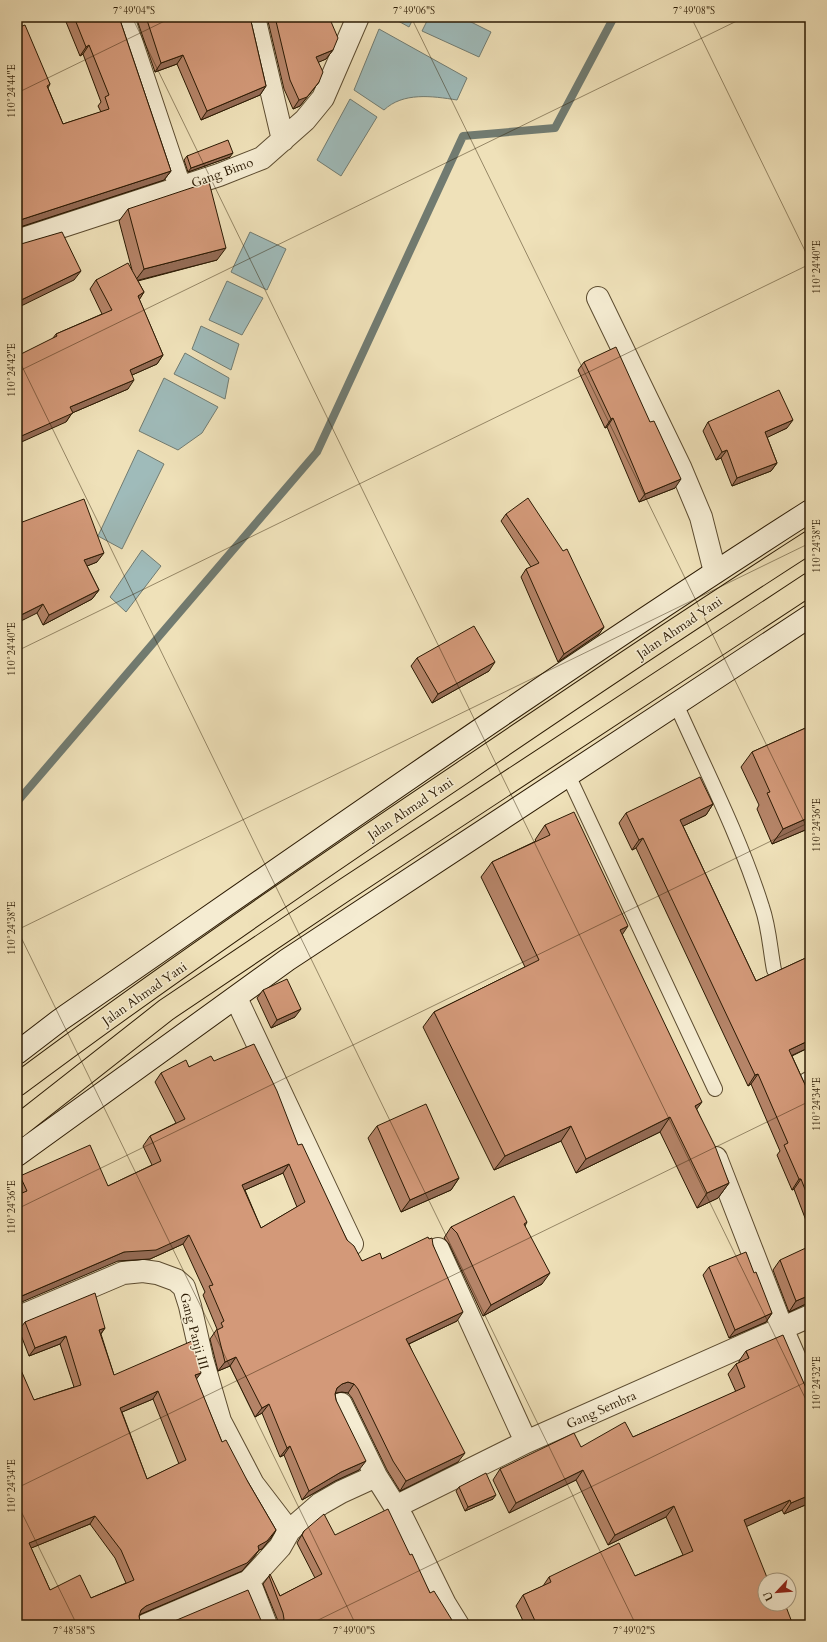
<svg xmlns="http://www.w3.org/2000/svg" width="827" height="1642" font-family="Cardo,serif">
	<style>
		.water { fill: #9fbbba; stroke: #717b71 }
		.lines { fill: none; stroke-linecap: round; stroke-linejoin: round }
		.stream { stroke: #717b71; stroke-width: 8 }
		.lane-casing { stroke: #5c4c30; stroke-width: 16 }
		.street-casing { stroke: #5c4c30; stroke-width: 24 }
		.secondary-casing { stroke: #2b1a03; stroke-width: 24 }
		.highway-casing { stroke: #2b1a03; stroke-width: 24 }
		.lane { stroke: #f5ecd2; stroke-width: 14 }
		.street { stroke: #f5ecd2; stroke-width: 22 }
		.secondary { stroke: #f5ecd2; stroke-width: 22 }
		.highway { stroke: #efe1b9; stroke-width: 22 }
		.wall { fill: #b58468; stroke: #2b1a03; fill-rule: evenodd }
		.shaded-wall { fill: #946b55; stroke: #2b1a03 }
		.building { fill: #d39979; stroke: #2b1a03; fill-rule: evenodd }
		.ticks { fill: none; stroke: #2b1a03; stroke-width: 1; stroke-opacity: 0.45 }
		.labels { text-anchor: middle; stroke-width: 3; stroke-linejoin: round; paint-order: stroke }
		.street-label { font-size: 13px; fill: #2b1a03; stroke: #f5ecd2 }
		.neatline { fill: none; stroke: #2b1a03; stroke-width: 1.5 }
		.ticks-label { font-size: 10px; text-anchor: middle; fill: #2b1a03 }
	</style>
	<rect width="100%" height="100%" fill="#efe1b9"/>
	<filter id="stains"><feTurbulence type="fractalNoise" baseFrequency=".005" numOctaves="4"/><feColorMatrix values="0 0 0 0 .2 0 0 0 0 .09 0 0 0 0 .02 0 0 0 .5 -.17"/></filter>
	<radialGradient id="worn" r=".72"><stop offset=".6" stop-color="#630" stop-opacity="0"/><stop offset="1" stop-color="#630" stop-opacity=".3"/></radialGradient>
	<!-- water -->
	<path class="water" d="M 391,17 L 414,17 L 409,27 Z
		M 429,17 L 461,17 L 491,32 L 479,57 L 422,31 Z
		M 379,29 L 467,78 L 457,100 C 432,96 403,92 384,110 L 354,90 Z
		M 350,99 L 377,117 L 341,176 L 317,160 Z
		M 250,232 L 286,249 L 267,290 L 231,272 Z
		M 227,281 L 263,298 L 242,335 L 209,320 Z
		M 201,326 L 239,344 L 231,370 L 192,349 Z
		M 185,353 L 229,378 L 225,399 L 174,374 Z
		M 164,378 L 218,407 L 202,433 L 178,450 L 139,431 Z
		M 138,450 L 164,464 L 122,549 L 98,536 Z
		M 142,550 L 161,566 L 126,612 L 110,597 Z"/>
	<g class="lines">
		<!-- stream -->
		<path class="stream" d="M 17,802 L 317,452 L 463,136 L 555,128 L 614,17"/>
		<!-- lane casing -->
		<g class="lane-casing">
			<path id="lane" d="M 676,704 C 706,771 740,837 762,907 C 769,927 770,949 774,970
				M 568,775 L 715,1089"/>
		</g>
		<!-- street casing -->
		<g class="street-casing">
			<path id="street" d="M 123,17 L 180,187
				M 254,17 L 283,140
				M 17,241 L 219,175 L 262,158 L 305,120 L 323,98 L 358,17
				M 598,298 L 680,467 L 701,517 L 715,572
				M 236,998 L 352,1244
				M 809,1083 L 810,1086
				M 716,1158 L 782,1328 L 810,1393
				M 438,1249 L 526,1442
				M 17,1318 L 123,1273 L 143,1271 L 157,1273 L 176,1280 L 184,1287 L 190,1306 L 202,1359 L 220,1421 L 253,1484 L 289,1531
				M 341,1404 L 376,1476 L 403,1519 L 445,1604 L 458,1625
				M 395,1507 L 526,1442 L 810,1316
				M 249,1581 L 266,1625
				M 146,1625 L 249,1581 L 280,1547 L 289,1531 L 320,1504 L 341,1492 L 376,1476"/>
		</g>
		<!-- secondary casing -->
		<g class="secondary-casing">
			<path id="secondary" d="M 17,1053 L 60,1020 C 309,848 555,674 810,511
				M 17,1155 L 287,960 L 810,616"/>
		</g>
		<!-- highway casing -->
		<g class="highway-casing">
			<path id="highway" d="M 17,1085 C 164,975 316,871 468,769 C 581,692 695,616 810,542
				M 17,1127 L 166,1010 L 343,891 L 810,584"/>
		</g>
		<!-- lane -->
		<use href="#lane" class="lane"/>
		<!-- street -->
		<use href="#street" class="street"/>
		<!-- secondary -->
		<use href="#secondary" class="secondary"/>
		<!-- highway -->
		<use href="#highway" class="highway"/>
	</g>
	<!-- wall -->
	<path class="wall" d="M 64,17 L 119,17 L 171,171 L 164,180 L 17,228 L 17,28 L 50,84 L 48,88 L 63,124 L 101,112 L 98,106 L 101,102 L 83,54 L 80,56 Z
		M 136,17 L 250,17 L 266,86 L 260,95 L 201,120 L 177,64 L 155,72 Z
		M 267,17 L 329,17 L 333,50 L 326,59 L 318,62 L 319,82 L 312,91 L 300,106 L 293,109 L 284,89 Z
		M 187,156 L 230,157 L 188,172 L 184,160 Z
		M 128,209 L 217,260 L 138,281 L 144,292 L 139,299 L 163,355 L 157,364 L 132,375 L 128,389 L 72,413 L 66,422 L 53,338 L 56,334 L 102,314 L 90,289 L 96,280 L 132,270 L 119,221 Z
		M 584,362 L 650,422 L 675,488 L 639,502 L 607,427 L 605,428 L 578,370 Z
		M 708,422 L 787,428 L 767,437 L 777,463 L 771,471 L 732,486 L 721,458 L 716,460 L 703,431 Z
		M 506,514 L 604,627 L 599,634 L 558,662 L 521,577 L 526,569 L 531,567 L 501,521 Z
		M 17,524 L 97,562 L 87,566 L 99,590 L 92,599 L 43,625 L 37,613 Z
		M 417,658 L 489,671 L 432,703 L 411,666 Z
		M 810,726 L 810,828 L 772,844 L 757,809 L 759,805 L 741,767 L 752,752 Z
		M 713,804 L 706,815 L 683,826 L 756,981 L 810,956 L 810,1047 L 792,1056 L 807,1089 L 810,1088 L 810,1231 L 794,1189 L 792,1190 L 777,1155 L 780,1151 L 751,1084 L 748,1086 L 636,848 L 632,850 L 619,823 L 626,813 Z
		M 545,825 L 622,934 L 697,1110 L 729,1183 L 718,1198 L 697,1208 L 660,1132 L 576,1173 L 561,1141 L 494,1170 L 423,1027 L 434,1012 L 525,967 L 481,877 L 492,862 L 536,841 L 535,840 Z
		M 263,990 L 295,1017 L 271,1028 L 257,998 Z
		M 214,1061 L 298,1145 L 347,1240 L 362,1261 L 382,1259 L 429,1239 L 433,1245 L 457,1321 L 409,1344 L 458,1462 L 400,1491 L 387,1470 L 352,1398 L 348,1393 L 342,1392 L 336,1393 L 335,1394 L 336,1400 L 359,1470 L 335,1481 L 302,1500 L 284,1455 L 280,1457 L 262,1413 L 255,1417 L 230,1366 L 218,1371 L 210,1339 L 217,1329 L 203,1295 L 205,1292 L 183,1244 L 150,1259 L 118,1261 L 18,1195 L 17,1193 L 17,1181 L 20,1176 L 108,1186 L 152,1165 L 143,1146 L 150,1136 L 176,1123 L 155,1082 L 161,1073 ZM 283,1173 L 297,1207 L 261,1228 L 245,1190 Z
		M 377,1126 L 459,1178 L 451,1190 L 401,1212 L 368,1138 Z
		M 527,1222 L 525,1226 L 542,1284 L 483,1316 L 449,1244 L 444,1238 L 451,1227 Z
		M 780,1260 L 810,1302 L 789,1312 L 773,1270 Z
		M 709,1267 L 772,1313 L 766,1322 L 729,1338 L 703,1275 Z
		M 25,1322 L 105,1328 L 101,1334 L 114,1375 L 196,1379 L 222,1442 L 248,1482 L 276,1530 L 271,1538 L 262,1549 L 259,1550 L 254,1557 L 242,1571 L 141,1614 L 139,1616 L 140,1622 L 17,1625 L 34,1400 L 74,1387 L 60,1344 L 29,1356 L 19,1330 ZM 153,1399 L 179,1464 L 147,1479 L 122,1412 ZM 90,1524 L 115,1558 L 126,1583 L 91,1598 L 50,1590 L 31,1548 Z
		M 810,1345 L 810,1361 L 806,1351 Z
		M 746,1351 L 810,1503 L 784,1514 L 782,1510 L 746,1526 L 765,1580 L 793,1625 L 525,1625 L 516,1606 L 523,1595 L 543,1586 L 549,1577 L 635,1576 L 683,1555 L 666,1517 L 608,1545 L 576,1480 L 509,1513 L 493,1480 L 500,1469 L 581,1447 L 633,1437 L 736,1392 L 728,1374 L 736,1364 L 739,1363 L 739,1361 Z
		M 459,1487 L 493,1499 L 465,1511 L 456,1491 Z
		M 304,1531 L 335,1535 L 410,1555 L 430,1593 L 455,1625 L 278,1625 L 278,1621 L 263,1584 L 269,1576 L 280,1596 L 315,1578 L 297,1543 Z"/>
	<!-- shaded-wall -->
	<path class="shaded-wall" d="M 89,45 L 83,54 L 80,56 L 86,47 Z
		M 333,50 L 326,59 L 310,66 L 316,57 Z
		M 183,55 L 177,64 L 155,72 L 161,63 Z
		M 319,82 L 312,91 L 300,106 L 293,109 L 299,100 Z
		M 266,86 L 260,95 L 201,120 L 207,111 Z
		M 233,153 L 230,157 L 188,172 L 191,168 Z
		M 171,171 L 164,180 L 17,228 L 17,222 L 20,220 Z
		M 226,248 L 217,260 L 135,281 L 144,269 Z
		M 81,271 L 74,280 L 17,308 L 17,302 Z
		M 144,292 L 138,302 L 138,296 Z
		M 163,355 L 157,364 L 123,379 L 130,370 Z
		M 134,380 L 128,389 L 72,413 L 66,422 L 17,444 L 17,438 L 70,407 Z
		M 613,418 L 607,427 L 605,428 L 611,419 Z
		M 793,420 L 787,428 L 760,441 L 765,432 Z
		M 727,450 L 721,458 L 716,460 L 722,452 Z
		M 777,463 L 771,471 L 732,486 L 737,478 Z
		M 681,479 L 675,488 L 639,502 L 645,494 Z
		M 104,553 L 97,562 L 77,570 L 84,560 Z
		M 99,590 L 92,599 L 43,625 L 49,615 Z
		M 43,604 L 37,613 L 17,623 L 17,617 Z
		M 604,627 L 599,634 L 558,662 L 564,654 Z
		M 495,662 L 489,671 L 432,703 L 438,694 Z
		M 713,804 L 706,815 L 673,831 L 680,820 Z
		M 810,817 L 810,828 L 772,844 L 783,829 Z
		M 643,838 L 636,848 L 632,850 L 639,840 Z
		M 628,926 L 618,941 L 620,930 Z
		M 301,1009 L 295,1017 L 271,1028 L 277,1020 Z
		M 810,1040 L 810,1047 L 782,1060 L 789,1050 Z
		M 758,1074 L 751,1084 L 748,1086 L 755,1075 Z
		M 702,1102 L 691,1117 L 695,1106 Z
		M 670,1117 L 660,1132 L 576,1173 L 586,1159 Z
		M 571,1126 L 561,1141 L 494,1170 L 505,1156 Z
		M 289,1164 L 283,1173 L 236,1194 L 242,1185 Z
		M 459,1178 L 451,1190 L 401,1212 L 410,1200 Z
		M 799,1179 L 801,1179 L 794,1189 L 792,1190 Z
		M 729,1183 L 718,1198 L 697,1208 L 707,1193 Z
		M 189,1235 L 183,1244 L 150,1259 L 118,1261 L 17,1304 L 17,1298 L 124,1252 Z
		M 550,1273 L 542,1284 L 483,1316 L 491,1305 Z
		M 810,1295 L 810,1302 L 789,1312 L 796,1301 Z
		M 463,1312 L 457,1321 L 400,1348 L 406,1339 Z
		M 772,1313 L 766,1322 L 729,1338 L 735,1330 Z
		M 105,1328 L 99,1336 L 99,1330 Z
		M 66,1336 L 60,1344 L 29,1356 L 35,1348 Z
		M 236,1357 L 230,1366 L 218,1371 L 225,1362 Z
		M 201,1373 L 195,1381 L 195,1375 Z
		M 348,1382 L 354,1384 L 348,1393 L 342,1392 L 336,1393 L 330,1397 L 337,1388 L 342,1384 Z
		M 158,1391 L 153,1399 L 115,1415 L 120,1408 Z
		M 269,1404 L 262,1413 L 255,1417 L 262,1408 Z
		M 290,1446 L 284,1455 L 280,1457 L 287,1448 Z
		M 465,1453 L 458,1462 L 400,1491 L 406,1481 Z
		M 366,1461 L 359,1470 L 335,1481 L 302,1500 L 309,1491 L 341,1472 Z
		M 583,1470 L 576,1480 L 509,1513 L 516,1503 Z
		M 496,1495 L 493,1499 L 465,1511 L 468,1507 Z
		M 810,1495 L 810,1503 L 784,1514 L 791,1503 Z
		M 790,1500 L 782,1510 L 737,1531 L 744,1520 Z
		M 674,1506 L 666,1517 L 608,1545 L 615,1535 Z
		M 95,1516 L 90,1524 L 24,1551 L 29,1543 Z
		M 276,1530 L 271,1538 L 262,1549 L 259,1550 L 254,1557 L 242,1571 L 141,1614 L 136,1618 L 141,1610 L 146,1606 L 258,1546 Z"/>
	<!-- building -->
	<path class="building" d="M 74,17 L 119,17 L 171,171 L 20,220 L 17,222 L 17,28 L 25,25 L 50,84 L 47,86 L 63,124 L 109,109 L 105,97 L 109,95 L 89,45 L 86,47 Z
		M 146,17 L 250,17 L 266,86 L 207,111 L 183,55 L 161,63 Z
		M 275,17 L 329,17 L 338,38 L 333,50 L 316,57 L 323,72 L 319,82 L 307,97 L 299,100 L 290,80 Z
		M 228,140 L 233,153 L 191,168 L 187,156 Z
		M 209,182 L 226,248 L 144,269 L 128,209 Z
		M 62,232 L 81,271 L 17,302 L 17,242 L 21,244 Z
		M 128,263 L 144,292 L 138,296 L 163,355 L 130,370 L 134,380 L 70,407 L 73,413 L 17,438 L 17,356 L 57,336 L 56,334 L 112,310 L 96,280 Z
		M 616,347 L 650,422 L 654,421 L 681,479 L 645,494 L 613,418 L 611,419 L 584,362 Z
		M 779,390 L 793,420 L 765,432 L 777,463 L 737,478 L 727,450 L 722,452 L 708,422 Z
		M 528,498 L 563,551 L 567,549 L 604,627 L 564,654 L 526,569 L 539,563 L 506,514 Z
		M 84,499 L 104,553 L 84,560 L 99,590 L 49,615 L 43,604 L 17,617 L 17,524 Z
		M 474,626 L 495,662 L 438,694 L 417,658 Z
		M 810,726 L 810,817 L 783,829 L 767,793 L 770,792 L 752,752 Z
		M 700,777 L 713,804 L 680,820 L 756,981 L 810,956 L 810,1040 L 789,1050 L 807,1089 L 810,1088 L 810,1202 L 801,1179 L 799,1179 L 784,1145 L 788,1143 L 758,1074 L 755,1075 L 643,838 L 639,840 L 626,813 Z
		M 574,812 L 628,926 L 620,930 L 702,1102 L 695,1106 L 715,1146 L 729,1183 L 707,1193 L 670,1117 L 586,1159 L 571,1126 L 505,1156 L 434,1012 L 539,960 L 492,862 L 550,835 L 545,825 Z
		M 287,979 L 301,1009 L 277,1020 L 263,990 Z
		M 254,1044 L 277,1091 L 298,1145 L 302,1144 L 347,1240 L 354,1246 L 362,1261 L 380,1253 L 382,1259 L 428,1237 L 429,1239 L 432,1238 L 433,1245 L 463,1312 L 406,1339 L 465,1453 L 406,1481 L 393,1461 L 358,1389 L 354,1384 L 348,1382 L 342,1384 L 337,1388 L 335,1394 L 336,1400 L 366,1461 L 341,1472 L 309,1491 L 290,1446 L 287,1448 L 269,1404 L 262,1408 L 236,1357 L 225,1362 L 217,1330 L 223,1327 L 221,1323 L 224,1321 L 209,1286 L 213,1285 L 189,1235 L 156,1250 L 124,1252 L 17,1298 L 17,1195 L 27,1191 L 20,1176 L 90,1145 L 108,1186 L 161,1161 L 150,1136 L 185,1119 L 161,1073 L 186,1060 L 189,1067 L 211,1056 L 214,1061 ZM 289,1164 L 305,1202 L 261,1228 L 242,1185 Z
		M 426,1104 L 459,1178 L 410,1200 L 377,1126 Z
		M 514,1196 L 527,1222 L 524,1224 L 550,1273 L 491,1305 L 457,1233 L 451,1227 Z
		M 810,1246 L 810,1295 L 796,1301 L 780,1260 Z
		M 746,1252 L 754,1273 L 756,1272 L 772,1313 L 735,1330 L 709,1267 Z
		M 95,1293 L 105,1328 L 99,1330 L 114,1375 L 192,1341 L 201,1373 L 195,1375 L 222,1442 L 226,1440 L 248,1482 L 276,1530 L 267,1541 L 258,1546 L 259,1550 L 247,1563 L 146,1606 L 141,1610 L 139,1616 L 140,1622 L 142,1625 L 17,1625 L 17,1361 L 34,1400 L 81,1385 L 66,1336 L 35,1348 L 25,1322 ZM 158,1391 L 186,1460 L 147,1479 L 120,1408 ZM 95,1516 L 121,1550 L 134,1580 L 91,1598 L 80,1575 L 50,1590 L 29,1543 Z
		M 783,1335 L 806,1388 L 810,1393 L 810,1495 L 791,1503 L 790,1500 L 744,1520 L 768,1580 L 765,1580 L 765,1604 L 785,1604 L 793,1625 L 537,1625 L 523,1595 L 551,1582 L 549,1577 L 619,1543 L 635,1576 L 693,1551 L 674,1506 L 615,1535 L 583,1470 L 516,1503 L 500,1469 L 574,1433 L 581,1447 L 625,1422 L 633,1437 L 745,1387 L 736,1364 L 749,1358 L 746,1351 Z
		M 486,1473 L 496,1495 L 468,1507 L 459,1487 Z
		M 388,1509 L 410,1555 L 412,1554 L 430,1593 L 434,1591 L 455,1625 L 281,1625 L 284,1619 L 283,1613 L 269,1576 L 270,1574 L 280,1596 L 322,1574 L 302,1535 L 304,1531 L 324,1514 L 335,1535 Z
		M 248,1590 L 263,1625 L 165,1625 Z"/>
	<!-- ticks -->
	<path class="ticks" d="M 132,17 L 810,1408M 411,17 L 810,834M 691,17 L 810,261M 17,93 L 173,17M 17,356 L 636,1625M 17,372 L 745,17M 17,651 L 810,264M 17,929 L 356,1625M 17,930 L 810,543M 17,1209 L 810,822M 17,1488 L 810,1101M 17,1503 L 77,1625M 308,1625 L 810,1380"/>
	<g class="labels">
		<!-- street labels -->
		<g class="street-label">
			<text transform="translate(222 172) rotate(-20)" y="5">Gang Bimo</text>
			<text transform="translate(679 627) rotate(-34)" y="5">Jalan Ahmad Yani</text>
			<text transform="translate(410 808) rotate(-34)" y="5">Jalan Ahmad Yani</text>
			<text transform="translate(144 993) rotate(-35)" y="5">Jalan Ahmad Yani</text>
			<text transform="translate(195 1331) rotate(75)" y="5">Gang Panji III</text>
			<text transform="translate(601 1409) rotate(-24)" y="5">Gang Sembra</text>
		</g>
	</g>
	<!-- margin -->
	<rect width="827" height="1642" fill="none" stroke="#efe1b9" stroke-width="44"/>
	<!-- north arrow -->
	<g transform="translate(777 1592) rotate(244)"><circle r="19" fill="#f5ecd2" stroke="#a4987f"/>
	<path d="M0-3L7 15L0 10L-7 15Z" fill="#8f2418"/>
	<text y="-6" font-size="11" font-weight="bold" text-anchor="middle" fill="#2b1a03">U</text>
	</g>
	<rect x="22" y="22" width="783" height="1598" class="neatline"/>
	<g class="ticks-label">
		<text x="134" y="14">7°49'04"S</text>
		<text x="414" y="14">7°49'06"S</text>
		<text x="694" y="14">7°49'08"S</text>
		<text transform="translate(11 91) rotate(-90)" y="4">110°24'44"E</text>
		<text transform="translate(816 267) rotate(-90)" y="4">110°24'40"E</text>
		<text transform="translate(11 370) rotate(-90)" y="4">110°24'42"E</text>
		<text transform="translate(816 546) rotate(-90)" y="4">110°24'38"E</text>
		<text transform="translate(11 649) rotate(-90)" y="4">110°24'40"E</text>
		<text transform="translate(816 825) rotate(-90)" y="4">110°24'36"E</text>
		<text transform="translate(11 928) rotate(-90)" y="4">110°24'38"E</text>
		<text transform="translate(816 1104) rotate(-90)" y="4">110°24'34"E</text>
		<text transform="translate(11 1207) rotate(-90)" y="4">110°24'36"E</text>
		<text transform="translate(816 1383) rotate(-90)" y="4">110°24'32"E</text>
		<text transform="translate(11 1486) rotate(-90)" y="4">110°24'34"E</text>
		<text x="74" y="1634">7°48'58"S</text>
		<text x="354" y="1634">7°49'00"S</text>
		<text x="634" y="1634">7°49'02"S</text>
	</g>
	<rect width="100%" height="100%" filter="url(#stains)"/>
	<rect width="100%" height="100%" fill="url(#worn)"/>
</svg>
